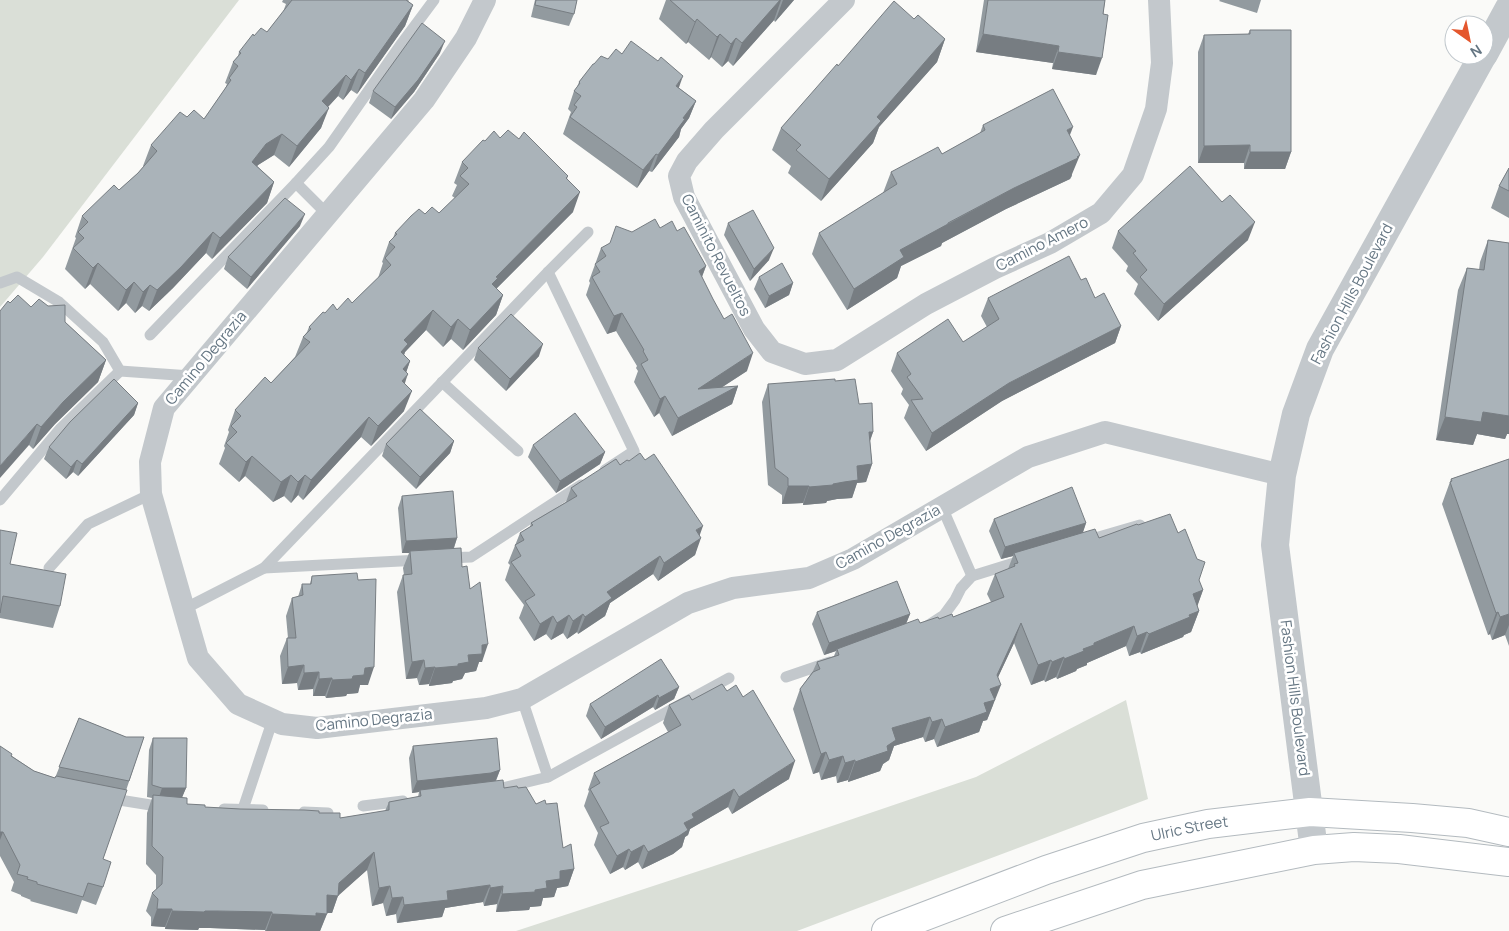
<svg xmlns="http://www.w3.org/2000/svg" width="1509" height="931" font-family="Manrope,sans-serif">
	<rect width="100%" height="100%" fill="#fafaf8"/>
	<g fill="#dadfd7">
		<path d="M0,0H239L43,257L0,307Z"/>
		<path d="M1126,700L1148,799L797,931H516L711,867L976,777Z"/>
	</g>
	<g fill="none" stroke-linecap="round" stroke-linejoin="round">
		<g stroke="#b3babf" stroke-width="30">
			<g id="secondary">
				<path id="s1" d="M886,931L1046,870L1143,838L1208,824L1310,812L1412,818L1468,823L1509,832"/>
				<path d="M1005,931L1142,885L1314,850L1354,847L1399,849L1509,862"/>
			</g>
		</g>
		<g stroke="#c3c8cc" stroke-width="11">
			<path d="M296,183L327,214"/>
			<path d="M548,272L634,451L605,470"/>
			<path d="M0,283L17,277L59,302L103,342L120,371"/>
			<path d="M150,335L296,183L329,147L402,43L434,0"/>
			<path d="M442,382L518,451"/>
			<path d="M0,500L60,429L120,371L191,376"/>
			<path d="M942,507L972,576L1024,560"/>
			<path d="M1085,541L1140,525"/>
			<path d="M448,558L471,557L581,485"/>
			<path d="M49,568L88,524L151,494"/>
			<path d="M264,568L420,560"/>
			<path d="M184,609L264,568L548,272L588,232"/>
			<path d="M927,626L944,615L955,600L961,588L972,576"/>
			<path d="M786,677L830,662"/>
			<path d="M548,777L729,678"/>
			<path d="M494,790L548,777L522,699"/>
			<path d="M107,798L163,807"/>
			<path d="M363,806L403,801"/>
			<path d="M224,809L263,810"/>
			<path d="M243,809L273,719"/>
			<path d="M304,812L328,813"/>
		</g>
		<g stroke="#c3c8cc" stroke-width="22">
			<path d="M485,0L466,38L424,100L164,408L150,462L151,494L198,658L238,704L282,724L317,728L486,708L522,699L688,603L733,588L809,578L853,559L1028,457L1105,432L1282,475"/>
			<path d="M844,0L714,130L687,161L679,176L684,197L754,329L772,352L805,364L837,360L926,304L995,268L1050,243L1101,213L1133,175L1156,109L1162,63L1159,0"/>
		</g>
		<g stroke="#c3c8cc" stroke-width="28">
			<path d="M1484,54L1509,8"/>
			<path d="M1314,850L1275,545L1282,475L1296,414L1320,349L1483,55"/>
		</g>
		<use href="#secondary" stroke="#fff" stroke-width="28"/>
	</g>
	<g fill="#929a9f">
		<path d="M283,0H409L408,1L413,5L405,26L357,94L351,90L343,100L338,96L328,107L321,128L289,167L274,155L258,165L257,166L274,182L267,203L212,259L206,253L173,288L149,311L142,306L135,313L126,303L118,311L90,284L85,289L65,269L76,238L75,237L82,216L119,190L138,173L144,166H143L151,145L187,117L204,119L225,89L227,84L225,83L233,62L238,56L239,52L254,36L267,32L283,12L286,4L282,2Z"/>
		<path d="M535,0H577L574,14L569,26L531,17Z"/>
		<path d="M666,0H794L775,22L774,20L733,66L728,61L722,67L711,57L709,60L688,42L686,44L659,19Z"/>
		<path d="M984,0H1105L1096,75L1052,69L1053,63L976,52Z"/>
		<path d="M1220,0H1261L1257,13L1219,1Z"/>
		<path d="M914,19L945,39L937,62L879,127L873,143L821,201L788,173L791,166L772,150L781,128L838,66Z"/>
		<path d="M1250,30L1291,152L1285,169H1244V163H1198V52L1204,35L1248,34Z"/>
		<path d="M440,53L414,92L391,119L369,103L373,91Z"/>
		<path d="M622,54L679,88L696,101L689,118L681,129L679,137L652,172L649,171L637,188L563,134L571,112L568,109L574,91L577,87L579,82L594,64Z"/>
		<path d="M983,125L1070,136L1072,176L1070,179L1006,209L942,243L941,246L901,266L897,278L847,310L812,254L819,233L883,193L891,172L942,154L980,133Z"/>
		<path d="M500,138L519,139L568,176L567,179L573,212L496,289L503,295L496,315L463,350L451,339L443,347L426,330L405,352L404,355L410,361L406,372L405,384L404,411L371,446L361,437L303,500L298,495L291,503L284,496L273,502L245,476L239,482L219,464L225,448L224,446L229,432L228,430L235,410L271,383L295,357L303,337L307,332L309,327L325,313L337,310L352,303L378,278L383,263L382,262L389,242L393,238L395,233L425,214L439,213L455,198L452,196L457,185L454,183L462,162L485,141Z"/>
		<path d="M1509,168V218L1491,208L1499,186Z"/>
		<path d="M728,223L769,260L750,281L724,235Z"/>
		<path d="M300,226L247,289L224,269L228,257Z"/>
		<path d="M660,228L677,231L706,266L702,277L747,371L721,388L738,386L732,404L672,436L659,413L654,417L634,382L638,371L636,368L637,366L616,331L607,334L586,295L590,283L589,281L601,248L632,232Z"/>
		<path d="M1118,231L1248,240L1158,321L1134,294L1138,284L1126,271L1128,266L1112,248Z"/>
		<path d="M1488,240L1509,243V434H1507L1505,439L1477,434L1473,445L1436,440L1458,290L1467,268L1479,270L1480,262Z"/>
		<path d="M759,277L793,283L789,295L765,308L754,289Z"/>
		<path d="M1081,280L1095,298L1121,326L1115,343L1002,401L926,451L904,418L909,405L901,394L903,389L891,371L897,353L963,342L987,327L981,316L988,298Z"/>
		<path d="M10,303L31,307L65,322L106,360L98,382L55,424L33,449L29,445Z"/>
		<path d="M478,348L539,356L506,391L474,360Z"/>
		<path d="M768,384L859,404L873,432L870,441L872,464L866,482L857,483L852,498L837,499L827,501L826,503L803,505V503L782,504V495L768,485L762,402Z"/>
		<path d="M138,403L134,415L78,476L73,472L66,479L44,459L49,447Z"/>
		<path d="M454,441L450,453L416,489L382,456L386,444Z"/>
		<path d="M533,445L605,452L600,464L556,493L528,457Z"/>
		<path d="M1509,459V646L1505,635L1492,640L1490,634L1488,635L1442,504L1451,479Z"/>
		<path d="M645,460L700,536L695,555L658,581L653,574L610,603L605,616L578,634L577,632L567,639L563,633L551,640L546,634L534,641L519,618L524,605L505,580L510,565L508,563L520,533L530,527L531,523L566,502L571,488L629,461Z"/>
		<path d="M402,496L457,538L454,548L462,567L470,589L482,662H479L476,671L465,673L462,679L453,681L452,683L429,686V684L419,685L417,678L406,679L397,592L403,575H404L403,568L409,553H402L398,508Z"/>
		<path d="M994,519L1086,523L1083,532L1099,538L1138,525L1178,533L1203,590L1197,606L1199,611L1191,632L1184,635L1183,637L1141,654L1140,652L1129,656L1126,646L1087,663V665L1077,669L1076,671L1057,679L1056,677L1045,682L1044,680L1031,685L1014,643L998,677L993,705L987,720L983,721L979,732L937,747L934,739L925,742L923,737L894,746L889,760L883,764L880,771L848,782V780L837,783L836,776L821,780L819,772L813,774L793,709L800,689L813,671L817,662L834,656L836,651L824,655L812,624L817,612L910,614L906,624L920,623L939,619L953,617L991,602L987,594L995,574L1008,569L1013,556L1001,559L989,531Z"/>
		<path d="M0,530L10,564L60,606L53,628L0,618Z"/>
		<path d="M312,576L368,685H360L358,693L347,694L346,696L326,698L325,696H313V689L298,690L297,683L282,684L280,656L287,638H288L286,616L292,598L298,597L302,584H310Z"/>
		<path d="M679,687L674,699L655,710L653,707L601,739L586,716L590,704Z"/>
		<path d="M692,700L789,779L732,814L728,807L690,829L688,835L685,837L682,847L673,854L642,869L638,862L625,870L623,867L610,874L594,845L598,833L584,806L589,791L588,790L594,773L668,732L663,723L669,705Z"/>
		<path d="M79,718L126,737H144L103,859V887L96,905L82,900L77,914L30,901L31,900L21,896V895L11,891L14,882L0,856V746L12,756L34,771L55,778Z"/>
		<path d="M153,738L186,788L182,797L187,804L205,807L240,809L319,813L340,818L385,811L389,802L418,797L419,792L412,793L409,758L413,746L500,770L496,781L504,788H518L536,804H546L563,848L574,869L568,886L557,888L554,897L543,898L541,906L530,907L529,910L496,912L497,904L484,906L483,902L445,908L442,917L397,923L396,914L386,916L383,903L372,906L367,870L338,895L332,913H327L320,931H265V930L210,928H199L198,930L165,929V927L151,926V917L146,911L152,893L156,890V875L146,864L147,813L152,798L147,797L149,750Z"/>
	</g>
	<g fill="#777d82">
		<path d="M780,0H781L774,20L733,66L742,43Z"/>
		<path d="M783,0H794L775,22Z"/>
		<path d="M413,5L405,26L357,94L365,73Z"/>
		<path d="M697,19L688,42L686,44L695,22Z"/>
		<path d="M720,34L711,57L709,60L717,37Z"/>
		<path d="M983,34L1059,46L1053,63L976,52Z"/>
		<path d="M736,38L728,61L722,67L731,44Z"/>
		<path d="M945,39L937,62L879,127L873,143L821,201L829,179L877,117Z"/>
		<path d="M445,41L440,53L414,92L391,119L395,107Z"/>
		<path d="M1058,52L1102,58L1096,75L1052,69Z"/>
		<path d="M359,69L351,90L343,100L351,80Z"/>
		<path d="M346,75L338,96L314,122L322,101Z"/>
		<path d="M683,76L677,93L676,86Z"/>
		<path d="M696,101L689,118L681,129L679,137L652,172L658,155L683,118Z"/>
		<path d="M329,108L321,128L289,167L297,146Z"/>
		<path d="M1073,127L1065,148L1067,130Z"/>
		<path d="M282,134L274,155L258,165L245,183L252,162L266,144Z"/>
		<path d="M1250,145L1244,163H1198L1204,146Z"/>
		<path d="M1250,152H1291L1285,169H1244Z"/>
		<path d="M656,154L649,171L637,188L643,170Z"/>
		<path d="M1080,155L1070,179L1006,209L942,243L941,246L901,266L897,278L847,310L854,289L900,250L1014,188Z"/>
		<path d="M274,182L267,203L212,259L220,238Z"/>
		<path d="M580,192L573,212L493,292L492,284L496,277Z"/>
		<path d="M305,214L300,226L247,289L251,277Z"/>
		<path d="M1255,222L1248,240L1158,321L1164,304Z"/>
		<path d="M213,232L206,253L173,288L149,311L157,290Z"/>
		<path d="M774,248L769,260L750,281L754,269Z"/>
		<path d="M98,263L90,284L85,289L93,268Z"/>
		<path d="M706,266L699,284V271Z"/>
		<path d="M134,282L126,303L118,311L126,290Z"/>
		<path d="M793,283L789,295L765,308L769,296Z"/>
		<path d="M150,285L142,306L135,313L143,292Z"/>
		<path d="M503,295L496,315L463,350L470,330Z"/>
		<path d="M433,310L426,330L405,352L401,364L394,372L404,340Z"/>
		<path d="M622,313L616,331L607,334L614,316Z"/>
		<path d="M458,319L451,339L443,347L451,327Z"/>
		<path d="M1121,326L1115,343L1002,401L926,451L932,433L1009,383Z"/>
		<path d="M543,344L539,356L506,391L510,379Z"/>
		<path d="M753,353L747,371L691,407L698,389Z"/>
		<path d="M106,360L98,382L55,424L33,449L41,427L63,402Z"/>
		<path d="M410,361L404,379L408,374L401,394L403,369Z"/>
		<path d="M738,386L732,404L672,436L678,418Z"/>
		<path d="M412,391L404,411L371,446L378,426Z"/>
		<path d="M665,396L659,413L654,417L660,399Z"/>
		<path d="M138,403L134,415L78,476L82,464Z"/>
		<path d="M1483,412L1509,416V434H1507L1505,439L1477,434L1473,445L1436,440L1445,417Z"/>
		<path d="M369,417L361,437L303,500L311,480Z"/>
		<path d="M37,424L29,445L0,478V466Z"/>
		<path d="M869,432H873L867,449Z"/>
		<path d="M454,441L450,453L416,489L420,477Z"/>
		<path d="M605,452L600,464L556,493L560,481Z"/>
		<path d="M252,456L245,476L239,482L246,462Z"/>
		<path d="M77,460L73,472L66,479L71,467Z"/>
		<path d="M872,464L866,482L857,483L852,498L837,499L827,501L826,503L803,505L809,487L857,466Z"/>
		<path d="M291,475L284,496L273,502L281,482Z"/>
		<path d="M305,475L298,495L291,503L298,482Z"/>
		<path d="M788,486H809L803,503L782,504Z"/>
		<path d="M1086,523L1082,535L1014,553L1013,556L1001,559L1005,547Z"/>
		<path d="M703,526L698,540L701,538L695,555L658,581L664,563L696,530Z"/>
		<path d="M457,538L453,550L410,551L409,553H402L406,541Z"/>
		<path d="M660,556L653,574L610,603L605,616L578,634L585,617L607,592Z"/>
		<path d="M1203,590L1196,610L1193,594Z"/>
		<path d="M1199,611L1191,632L1184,635L1183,637L1141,654L1149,634L1189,615Z"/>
		<path d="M1498,612L1490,634L1488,635L1496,613Z"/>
		<path d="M583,614L577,632L567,639L573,621Z"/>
		<path d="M910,614L905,626L837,649L836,651L824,655L829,643Z"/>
		<path d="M1509,614V625L1505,635L1492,640L1500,617Z"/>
		<path d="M569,615L563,633L551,640L557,623Z"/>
		<path d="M553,616L546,634L534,641L540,624Z"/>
		<path d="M1021,623L1014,643L993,688L1001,685L987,720L983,721L979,732L937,747L945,727L984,703Z"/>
		<path d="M1134,626L1126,646L1087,663V665L1077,669L1076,671L1057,679L1064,659L1094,643Z"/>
		<path d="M1147,632L1140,652L1129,656L1137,636Z"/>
		<path d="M488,644L482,662H479L476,671L465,673L462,679L453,681L452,683L429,686L435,668L458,664L482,645Z"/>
		<path d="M1064,657L1056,677L1045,682L1052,662Z"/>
		<path d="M424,660L417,678L406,679L412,662Z"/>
		<path d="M1051,660L1044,680L1031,685L1038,665Z"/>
		<path d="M304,665L297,683L282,684L288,667Z"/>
		<path d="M374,667L368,685H360L358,693L347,694L346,696L326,698L332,680L353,676L365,668Z"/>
		<path d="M435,667L429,684L419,685L425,668Z"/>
		<path d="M319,672L313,689L298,690L304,673Z"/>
		<path d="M332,678L325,696H313L319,679Z"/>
		<path d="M679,687L674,699L655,710L659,698Z"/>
		<path d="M658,695L653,707L601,739L605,727Z"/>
		<path d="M930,717L923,737L894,746L889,760L883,764L880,771L848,782L855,762L892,728Z"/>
		<path d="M942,719L934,739L925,742L932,722Z"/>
		<path d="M826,752L819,772L813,774L821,754Z"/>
		<path d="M843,756L836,776L821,780L829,760Z"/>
		<path d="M855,760L848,780L837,783L845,763Z"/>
		<path d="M795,761L789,779L732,814L739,797Z"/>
		<path d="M500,770L495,782L420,790L419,792L412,793L417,781Z"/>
		<path d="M162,788H186L181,800H158Z"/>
		<path d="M734,789L728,807L690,829L688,835L685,837L682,847L673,854L642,869L648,852L684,823L692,814Z"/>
		<path d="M0,832H3L0,840Z"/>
		<path d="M644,845L638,862L625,870L631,852Z"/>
		<path d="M629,849L623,867L610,874L617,856Z"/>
		<path d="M374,852L367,870L338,896L332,913H321L327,895L339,883Z"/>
		<path d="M574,869L568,886L557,888L554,897L543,898L541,906L530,907L529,910L496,912L502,894L535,890L560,871Z"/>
		<path d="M490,885L483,902L445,908L442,917L397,923L404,905L447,891Z"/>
		<path d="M390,886L383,903L372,906L379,888Z"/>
		<path d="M503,886L497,904L484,906L490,888Z"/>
		<path d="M403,897L396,914L386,916L392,898Z"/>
		<path d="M157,909H172L165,927L151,926Z"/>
		<path d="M172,911H205L272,912L265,930L210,928H199L198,930L165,929Z"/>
		<path d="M316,913L327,914L320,931H266L272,914Z"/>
	</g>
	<g fill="#aab3b9" stroke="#777d82">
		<path d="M292,0H406L413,5L365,73L359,69L351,80L346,75L322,101L329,108L297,146L282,134L266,144L252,162L274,182L220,238L213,232L181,267L157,290L150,285L143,292L134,282L126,290L98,263L93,268L73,248L84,238L78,232L88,222L82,216L114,185L119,190L138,173L157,151L151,145L180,112L187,117L194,110L204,119L231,80L229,78L238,66L233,62L241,53L239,52L253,34L254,36L261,28L267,32Z"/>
		<path d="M536,0H577L574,14L535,5Z"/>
		<path d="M670,0H780L742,43L736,38L731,44L720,34L717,37L697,19L695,22Z"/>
		<path d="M988,0H1105L1103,14L1108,15L1102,58L1058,52L1059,46L983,34Z"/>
		<path d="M894,1L914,19L918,15L945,39L877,117L881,121L829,179L796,150L801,145L781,128L837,64L838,66Z"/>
		<path d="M422,23L445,41L418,80L395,107L373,91Z"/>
		<path d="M1250,30H1291V152H1250V145L1204,146V35L1250,34Z"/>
		<path d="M631,41L658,61L661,57L683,76L676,86L696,101L683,118L685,119L658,155L656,154L643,170L570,117L577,107L574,105L581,96L574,91L580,83L579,82L593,64H594L601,56L608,59L616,49L622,54Z"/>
		<path d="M1053,89L1073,127L1067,130L1080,155L1077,157L1078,158L1014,188L948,223V224L900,250L904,257L854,289L819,233L897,184L891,172L938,147L942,154L985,130L983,125Z"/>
		<path d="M508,130L519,139L524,132L568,176L566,178L580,192L496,277L498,278L492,284L503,295L470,330L458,319L451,327L433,310L404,340L408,344L401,352L410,361L403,369L408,374L402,381L412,391L378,426L369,417L311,480L305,475L298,482L291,475L281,482L252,456L246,462L226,443L237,432L231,426L241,416L235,410L265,377L271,383L310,342L303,337L311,329L309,327L323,312L325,313L333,304L337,310L348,298L352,303L391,265L385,258L395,247L389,242L397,234L395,233L411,216L419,209L425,214L432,207L439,213L469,184L460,176L468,168L462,162L483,140L485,141L494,131L500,138Z"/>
		<path d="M1190,166L1222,202L1230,195L1255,222L1164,304L1140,277L1147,270L1133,253L1136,251L1118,231Z"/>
		<path d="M1509,168V191L1499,186Z"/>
		<path d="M285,198L305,214L251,277L228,257Z"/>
		<path d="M753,210L774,248L754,269L728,223Z"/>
		<path d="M655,219L660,228L672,221L677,231L684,227L706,266L699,271L713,299L724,319L732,314L753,353L698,389L738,386L678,418L665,396L660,399L641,364L648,360L643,351L644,350L622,313L614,316L592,277L600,272L595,264L606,256L601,248L610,243L616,226L632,232Z"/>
		<path d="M1488,240L1509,243V416L1483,412L1481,422L1445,417L1467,268L1484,270Z"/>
		<path d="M1069,256L1081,280L1086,278L1095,298L1104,293L1121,326L1009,383L932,433L911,400L923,399L907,377L911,374L897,353L948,319L963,342L999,319L988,298Z"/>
		<path d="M782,263L793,283L769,296L759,277Z"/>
		<path d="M18,295L31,307L39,299L48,306L65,305V322L106,360L63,402L41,427L37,424L0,466V311L8,301L10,303Z"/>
		<path d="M511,314L543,344L510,379L478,348Z"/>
		<path d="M114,379L138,403L82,464L77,460L71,467L49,447L70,422Z"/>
		<path d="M835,379V381L855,379L859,404L872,403L873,432H869L872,464L857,466L858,480L844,482L833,484V485L809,487V486H788V478L775,468L768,384Z"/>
		<path d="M420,409L454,441L420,477L386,444Z"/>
		<path d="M575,413L605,452L560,481L533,445Z"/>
		<path d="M640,453L645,460L654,454L703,526L696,530L701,538L664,563L660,556L607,592L612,598L585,617L583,614L573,621L569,615L557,623L553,616L540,624L525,601L535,595L511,562L521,556L515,545L524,540L520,533L533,525L531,523L577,496L571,488L616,459L620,465L627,460L629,461Z"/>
		<path d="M1509,459V614L1500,617L1498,612L1496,613L1450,482L1452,481L1451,479Z"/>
		<path d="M1072,487L1086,523L1005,547L994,519Z"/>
		<path d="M453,491L457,538L406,541L402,496Z"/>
		<path d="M1170,514L1178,533L1185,529L1197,559L1205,562L1199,580L1203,590L1193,594L1199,611L1189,615L1190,617L1149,634L1147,632L1137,636L1134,626L1094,643V645L1083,649L1084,651L1064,659V657L1052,662L1051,660L1038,665L1021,623L997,675L1001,685L990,689L995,700L984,703L987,712L945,727L942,719L932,722L930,717L892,728L896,740L887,746L888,751L855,762V760L845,763L843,756L829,760L826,752L821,754L800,689L813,672L820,669L817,662L839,655L837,649L918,619L920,623L938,617L939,619L952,614L953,617L1004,597L995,574L1015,566L1014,564L1018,563L1014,553L1095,529L1099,538L1137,524L1138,525Z"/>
		<path d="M0,530L17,533L10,564L66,574L60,606L3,596L0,613Z"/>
		<path d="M461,548L462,567L467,566L470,589L480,582L488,644L482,645V654L468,655L469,662L458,664V666L435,668V667L425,668L424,660L412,662L403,575L412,574L410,551Z"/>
		<path d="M357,573L358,580L376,579L374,667L365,668L364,675L353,676L352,679L332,680V678L319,679V672L304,673V665L288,667L287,638H296L292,598L303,595L302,584H311L312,576Z"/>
		<path d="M897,581L910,614L829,643L817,612Z"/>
		<path d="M661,659L679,687L659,698L658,695L605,727L590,704Z"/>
		<path d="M722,684L727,691L736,685L743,697L753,690L795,761L739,797L734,789L692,814L694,818L684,823L688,830L679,836L648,852L644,845L631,852L629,849L617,856L600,827L609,823L590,789L600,783L594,773L681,725L669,705L689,695L692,700Z"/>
		<path d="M79,718L126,737H144L129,781L59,767Z"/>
		<path d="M153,738H187L186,788H162L152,785Z"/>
		<path d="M497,738L500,770L491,773L417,781L413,746Z"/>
		<path d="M0,746L12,754L11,756L34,771L55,778L56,776L127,790L103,859L111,862L103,887L88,883L83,897L37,884V882L27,879L28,877L17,874L20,865L3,832H0Z"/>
		<path d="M503,780L504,788L517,786L518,788L526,787L536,804L545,800L546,804L557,803L563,848L571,844L574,869L560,871V879L546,881L547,888L535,890V892L502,894L503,886L490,888V885L447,891L448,900L404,905L403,897L392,898L390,886L379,888L374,852L339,883L338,896L327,895V914L316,913V916L272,914V912L217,911H205L204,912L172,911V909H157L158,899L152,893L162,884L163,857L152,846L153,795L187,798V804L205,805V807L240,809L304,810L319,811V813H340V818L389,810V802L421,796L420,790Z"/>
	</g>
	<g text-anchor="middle" stroke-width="5" stroke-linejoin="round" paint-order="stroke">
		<g font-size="15" fill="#657683" stroke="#fff">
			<text transform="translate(1042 244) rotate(-27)" y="5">Camino Amero</text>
			<text transform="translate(716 255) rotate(63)" y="5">Caminito Revueltos</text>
			<text transform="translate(1352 294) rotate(-62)" y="5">Fashion Hills Boulevard</text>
			<text transform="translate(206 358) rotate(-50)" y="5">Camino Degrazia</text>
			<text transform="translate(888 537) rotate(-29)" y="5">Camino Degrazia</text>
			<text transform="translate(1295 698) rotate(83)" y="5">Fashion Hills Boulevard</text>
			<text transform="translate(374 720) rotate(-6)" y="5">Camino Degrazia</text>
			<text dy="5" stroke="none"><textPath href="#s1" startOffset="321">Ulric Street</textPath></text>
		</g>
	</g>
	<g transform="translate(1469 40) rotate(147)"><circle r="24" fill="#ffffff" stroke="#c1c8cd"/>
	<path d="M0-4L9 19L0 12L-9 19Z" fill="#e4572e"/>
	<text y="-8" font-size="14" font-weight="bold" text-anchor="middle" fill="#657683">N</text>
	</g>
</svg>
